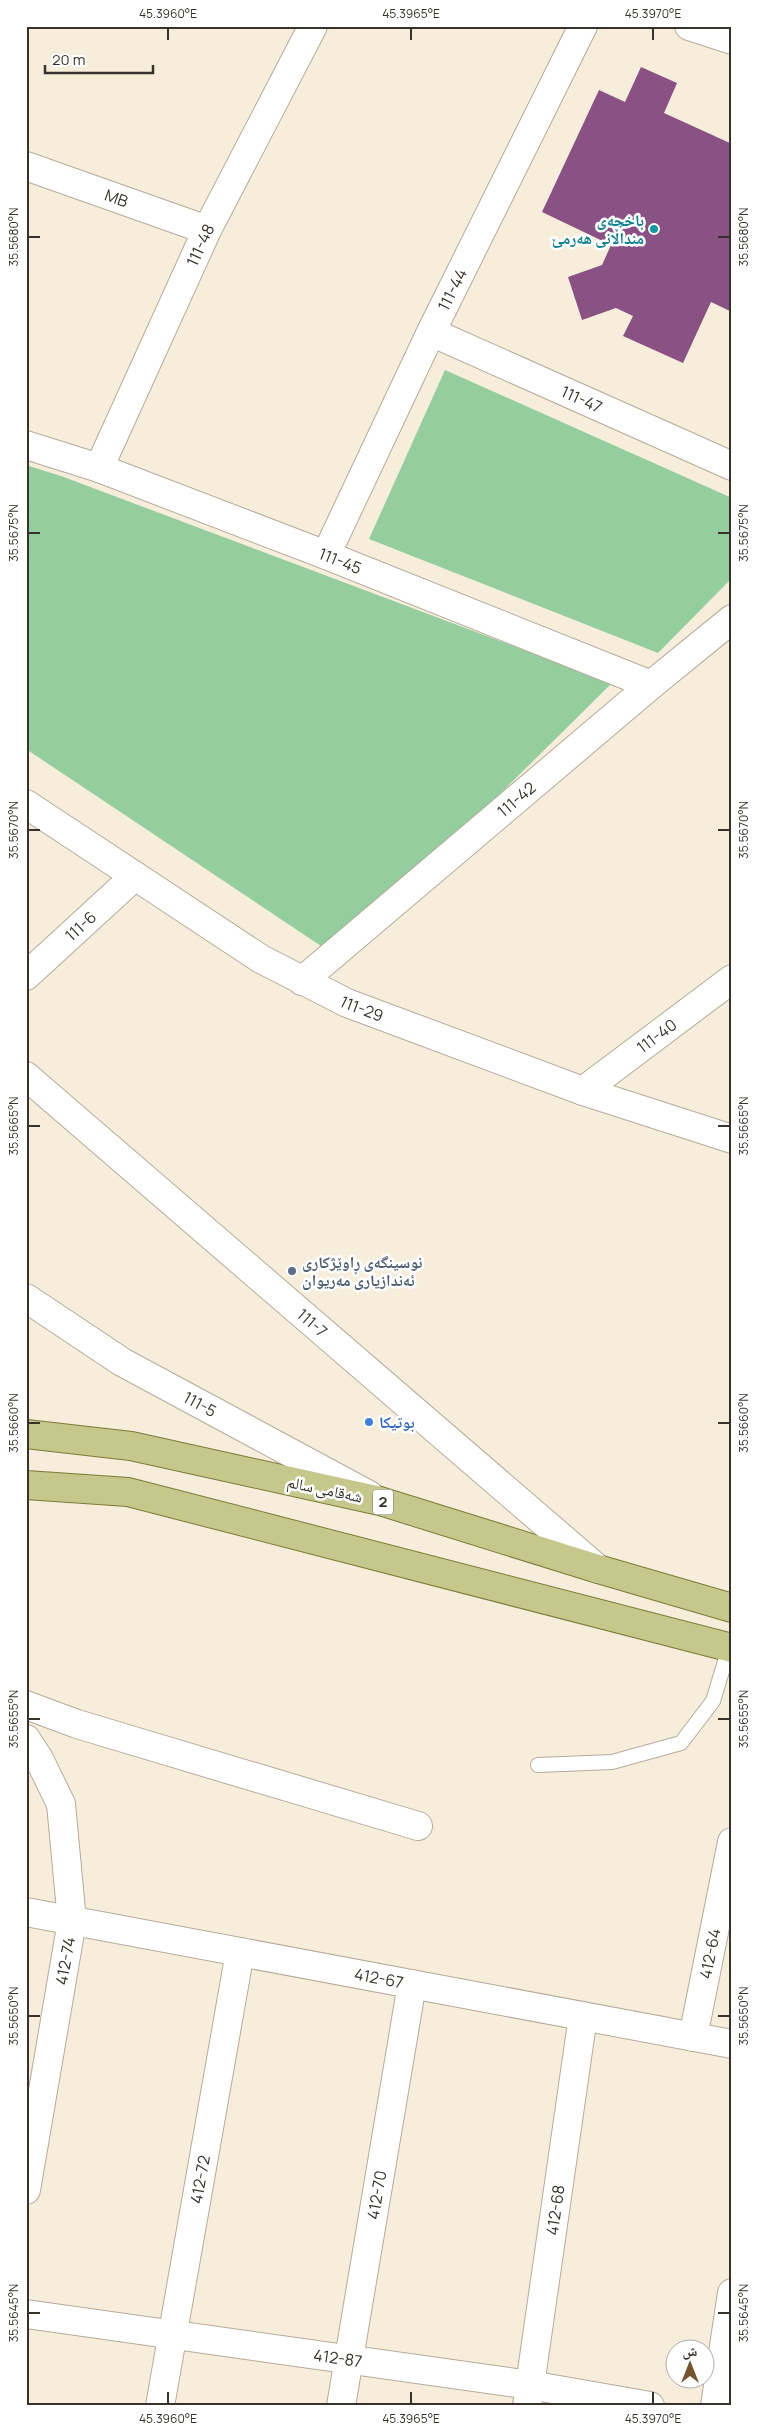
<svg xmlns="http://www.w3.org/2000/svg" width="758" height="2432" font-family="Manrope,'Noto Naskh Arabic',sans-serif">
	<rect width="100%" height="100%" fill="#f7eddb"/>
	<g fill="#94cd9e">
		<path d="M445,370L732,498V578L658,653L369,539Z"/>
		<path d="M26,465L61,476L612,683L336,956L26,749Z"/>
	</g>
	<path fill="#895184" d="M641,67L677,83L664,113L732,144V312L711,302L683,363L623,336L633,316L616,308L582,320L568,277L602,265L611,245L542,212L599,90L625,102Z"/>
	<g fill="none" stroke-linecap="round" stroke-linejoin="round">
		<g stroke="#b5ab9a" stroke-width="16">
			<path id="lane" d="M538,1765L612,1762L681,1743L713,1701L729,1648"/>
		</g>
		<g stroke="#b5ab9a" stroke-width="30">
			<g id="street">
				<path d="M689,26L732,40"/>
				<path id="s1" d="M26,166L207,230"/>
				<path id="s2" d="M431,332L732,466"/>
				<path id="s3" d="M26,445L99,468L326,555L651,685"/>
				<path id="s4" d="M99,468L207,230L313,26"/>
				<path id="s5" d="M326,555L431,332L583,26"/>
				<path id="s6" d="M26,804L261,959L347,1003L583,1091L732,1139"/>
				<path id="s7" d="M26,976L135,876"/>
				<path id="s8" d="M302,981L651,685L732,619"/>
				<path id="s9" d="M26,1076L598,1569"/>
				<path id="s10" d="M583,1091L732,979"/>
				<path id="s11" d="M26,1298L122,1362L369,1495"/>
				<path d="M26,1705L77,1724L418,1826"/>
				<path d="M26,1739L39,1759L61,1804L72,1921L26,2190"/>
				<path id="s12" d="M26,1912L732,2044"/>
				<path id="s13" d="M693,2037L732,1842"/>
				<path id="s14" d="M26,2314L530,2385L650,2406"/>
				<path id="s15" d="M160,2406L240,1952"/>
				<path id="s16" d="M341,2406L412,1984"/>
				<path id="s17" d="M527,2406L583,2016"/>
				<path d="M715,2406L732,2293"/>
			</g>
		</g>
		<g stroke="#7b7c37" stroke-width="30">
			<g id="primary">
				<path d="M26,1434L131,1446L380,1501L598,1569L732,1608"/>
				<path d="M26,1485L128,1492L732,1648"/>
			</g>
		</g>
		<use href="#lane" stroke="#fff" stroke-width="14"/>
		<use href="#street" stroke="#fff" stroke-width="28"/>
		<use href="#primary" stroke="#c6c88b" stroke-width="28"/>
	</g>
	<path fill="none" stroke="#37332c" stroke-width="2" d="M168,28V40M411,28V40M653,28V40M28,237H40M718,237H730M28,533H40M718,533H730M28,830H40M718,830H730M28,1126H40M718,1126H730M28,1423H40M718,1423H730M28,1719H40M718,1719H730M28,2016H40M718,2016H730M28,2313H40M718,2313H730M168,2392V2404M411,2392V2404M653,2392V2404"/>
	<circle fill="#0f9aa8" stroke="#fff" stroke-width="2" cx="654" cy="229" r="5"/>
	<circle fill="#5c6f8a" stroke="#fff" stroke-width="2" cx="292" cy="1271" r="5"/>
	<circle fill="#3f7fe0" stroke="#fff" stroke-width="2" cx="369" cy="1422" r="5"/>
	<g text-anchor="middle" stroke-width="5" stroke-linejoin="round" paint-order="stroke">
		<rect fill="#fff" stroke="#73706b" stroke-width="1" x="373" y="1489.5" width="20" height="25" rx="4"/>
		<g font-size="15" font-weight="bold" fill="#37332c">
			<text x="383" y="1507">2</text>
		</g>
		<g font-size="16" fill="#37332c" stroke="#fff">
			<text dy="6" stroke="none"><textPath href="#s1" startOffset="96">MB</textPath></text>
			<text dy="6" stroke="none"><textPath href="#s4" startOffset="245">111-48</textPath></text>
			<text dy="6" stroke="none"><textPath href="#s5" startOffset="294">111-44</textPath></text>
			<text dy="6" stroke="none"><textPath href="#s2" startOffset="165">111-47</textPath></text>
			<text dy="6" stroke="none"><textPath href="#s3" startOffset="335">111-45</textPath></text>
			<text dy="6" stroke="none"><textPath href="#s8" startOffset="281">111-42</textPath></text>
			<text dy="6" stroke="none"><textPath href="#s7" startOffset="74">111-6</textPath></text>
			<text dy="6" stroke="none"><textPath href="#s6" startOffset="394">111-29</textPath></text>
			<text dy="6" stroke="none"><textPath href="#s10" startOffset="92">111-40</textPath></text>
			<text dy="6" stroke="none"><textPath href="#s9" startOffset="378">111-7</textPath></text>
			<text dy="6" stroke="none"><textPath href="#s11" startOffset="204">111-5</textPath></text>
			<text transform="translate(325 1489) rotate(12)" y="6">شەقامی سالم</text>
			<text dy="6" stroke="none"><textPath href="#s13" startOffset="85">412-64</textPath></text>
			<text transform="translate(65 1961) rotate(-80)" y="6">412-74</text>
			<text dy="6" stroke="none"><textPath href="#s12" startOffset="359">412-67</textPath></text>
			<text dy="6" stroke="none"><textPath href="#s15" startOffset="230">412-72</textPath></text>
			<text dy="6" stroke="none"><textPath href="#s16" startOffset="214">412-70</textPath></text>
			<text dy="6" stroke="none"><textPath href="#s17" startOffset="198">412-68</textPath></text>
			<text dy="6" stroke="none"><textPath href="#s14" startOffset="315">412-87</textPath></text>
		</g>
		<g font-size="16" font-weight="bold" fill="#0d838f" stroke="#fff" text-anchor="end">
			<text x="644" y="226">باخچەی<tspan x="644" dy="18">منداڵانی هەرمێ</tspan></text>
		</g>
		<g font-size="16" font-weight="bold" fill="#4e5e75" stroke="#fff" text-anchor="start">
			<text x="302" y="1268">نوسینگەی ڕاوێژکاری<tspan x="302" dy="18">ئەندازیاری مەریوان</tspan></text>
		</g>
		<g font-size="16" font-weight="bold" fill="#366cbe" stroke="#fff" text-anchor="start">
			<text x="379" y="1428">بوتیکا</text>
		</g>
	</g>
	<rect width="758" height="2432" fill="none" stroke="#ffffff" stroke-width="55"/>
	<g transform="translate(690 2364)"><circle r="24" fill="#ffffff" stroke="#afadab"/>
	<path d="M0-4L9 19L0 12L-9 19Z" fill="#78542e"/>
	<text y="-8" font-size="14" font-weight="bold" text-anchor="middle" fill="#37332c">ش</text>
	</g>
	<path d="M45 65v8h108v-8" fill="none" stroke="#37332c" stroke-width="2.5"/>
	<text x="52" y="65" font-size="15" fill="#37332c" stroke="#ffffff" stroke-width="4" paint-order="stroke">20 m</text>
	<rect x="28" y="28" width="702" height="2376" fill="none" stroke="#37332c" stroke-width="2"/>
	<g font-size="12" text-anchor="middle" fill="#37332c">
		<text x="168" y="18">45.3960°E</text>
		<text x="411" y="18">45.3965°E</text>
		<text x="653" y="18">45.3970°E</text>
		<text transform="translate(14 237) rotate(-90)" y="4">35.5680°N</text>
		<text transform="translate(744 237) rotate(-90)" y="4">35.5680°N</text>
		<text transform="translate(14 533) rotate(-90)" y="4">35.5675°N</text>
		<text transform="translate(744 533) rotate(-90)" y="4">35.5675°N</text>
		<text transform="translate(14 830) rotate(-90)" y="4">35.5670°N</text>
		<text transform="translate(744 830) rotate(-90)" y="4">35.5670°N</text>
		<text transform="translate(14 1126) rotate(-90)" y="4">35.5665°N</text>
		<text transform="translate(744 1126) rotate(-90)" y="4">35.5665°N</text>
		<text transform="translate(14 1423) rotate(-90)" y="4">35.5660°N</text>
		<text transform="translate(744 1423) rotate(-90)" y="4">35.5660°N</text>
		<text transform="translate(14 1719) rotate(-90)" y="4">35.5655°N</text>
		<text transform="translate(744 1719) rotate(-90)" y="4">35.5655°N</text>
		<text transform="translate(14 2016) rotate(-90)" y="4">35.5650°N</text>
		<text transform="translate(744 2016) rotate(-90)" y="4">35.5650°N</text>
		<text transform="translate(14 2313) rotate(-90)" y="4">35.5645°N</text>
		<text transform="translate(744 2313) rotate(-90)" y="4">35.5645°N</text>
		<text x="168" y="2423">45.3960°E</text>
		<text x="411" y="2423">45.3965°E</text>
		<text x="653" y="2423">45.3970°E</text>
	</g>
</svg>
